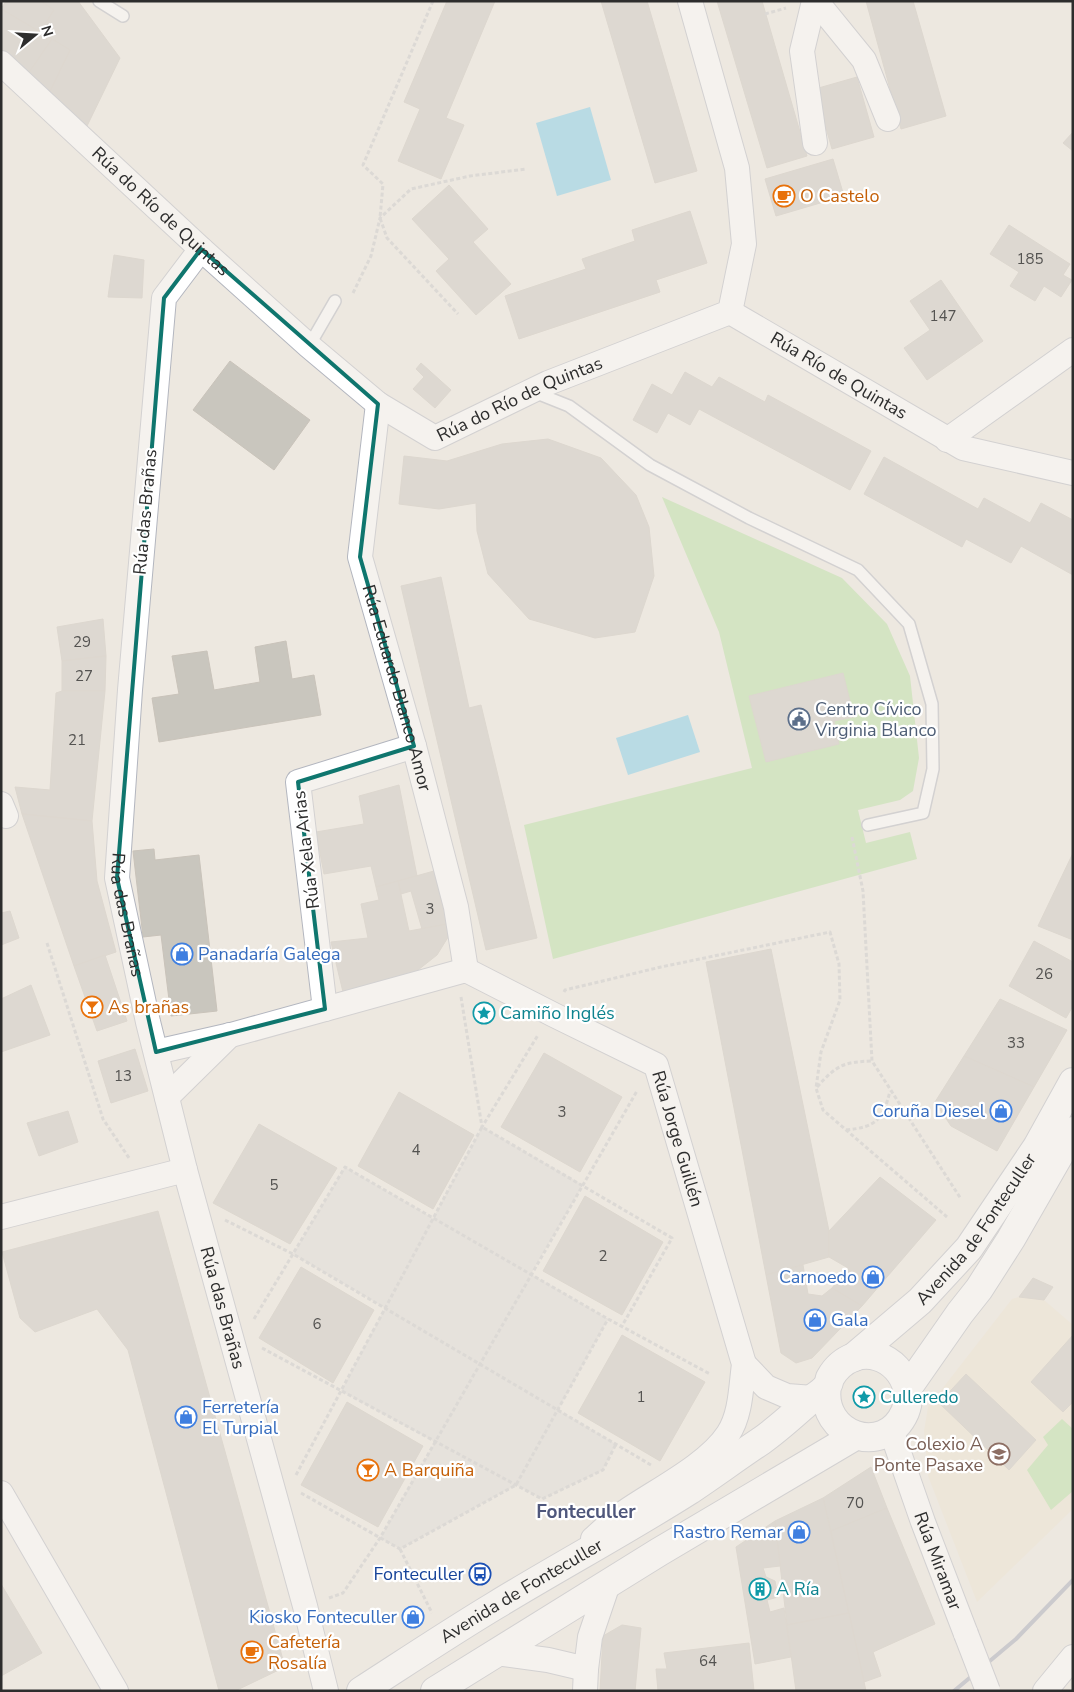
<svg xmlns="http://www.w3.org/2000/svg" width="1074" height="1692" font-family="'Nunito Sans',sans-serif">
	<rect width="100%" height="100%" fill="#ede8e0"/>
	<path fill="#eee4d1" d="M1019,1297L1044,1300L1073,1325V1509L977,1602L928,1476L924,1431L928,1407L1012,1299Z"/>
	<g fill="#b6e0a0">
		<path d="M662,497L842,578L887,624L910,676L919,758L913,791L900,800L858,810L866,843L910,832L917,859L553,959L524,825L752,768L719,632Z"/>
		<path d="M1062,1419L1073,1429V1491L1051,1510L1027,1470L1048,1445L1043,1437Z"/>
	</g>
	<path fill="#dedbd7" d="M482,1127L583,1185L531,1274L608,1319L558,1410L616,1444L603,1470L542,1499L516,1485L400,1549L380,1538L435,1442L341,1391L385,1308L293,1254L345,1167L433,1218Z"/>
	<g fill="#7acce9">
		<path d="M590,107L611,180L557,196L536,123Z"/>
		<path d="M688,715L700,752L628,775L616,738Z"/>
	</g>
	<g fill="#c9c6be" stroke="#c9c3ba">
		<path d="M6,1H41L54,10L40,32L1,9Z"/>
		<path d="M41,1H78L120,58L87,126L49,93L70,50L40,32L54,10Z"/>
		<path d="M447,1H495L446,118L464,125L441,179L398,161L420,109L404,102Z"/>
		<path d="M601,1H647L697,171L655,183Z"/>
		<path d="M717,1H762L807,156L767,168Z"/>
		<path d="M866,1H913L946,116L901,129Z"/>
		<path d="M1,9L52,39L28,74L1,52Z"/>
		<path d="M52,39L70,50L49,93L28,74Z"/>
		<path d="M857,77L874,137L832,149L815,89Z"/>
		<path d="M1073,132V151L1063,143Z"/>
		<path d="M833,159L844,196L776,216L765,179Z"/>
		<path d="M449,185L488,229L473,242L511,284L476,315L436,271L449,259L412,219Z"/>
		<path d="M690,211L707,263L656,280L660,292L519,339L505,296L586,269L582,259L635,241L632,230Z"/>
		<path d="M1009,225L1070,264L1063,275L1072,280L1061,297L1044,286L1035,301L1010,286L1019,272L990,254Z"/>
		<path d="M114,255L144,260L142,298L108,297Z"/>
		<path d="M941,280L983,341L927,380L904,348L930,330L910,301Z"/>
		<path d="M230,361L310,420L274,470L193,410Z"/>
		<path d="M421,363L451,390L435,408L413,389L424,377L416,369Z"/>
		<path d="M685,372L712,387L719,377L765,402L768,395L871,451L850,490L699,409L690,425L668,413L657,433L633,420L652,384L672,395Z"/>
		<path d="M548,439L601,458L636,495L649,527L654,576L635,632L595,638L529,619L488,574L477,531L476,503L439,509L399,504L404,456L447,461L502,444Z"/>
		<path d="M884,457L978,509L984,498L1030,523L1041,503L1073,520V575L1021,546L1011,563L966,539L962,547L864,494Z"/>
		<path d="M441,577L469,708L481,705L537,938L486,950L401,586Z"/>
		<path d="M103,619L106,656L62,661L57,627Z"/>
		<path d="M286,641L292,679L314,675L321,715L159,742L152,698L179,694L172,656L207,651L214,690L260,682L255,647Z"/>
		<path d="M106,656L105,691H62V661Z"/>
		<path d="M843,673L854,717L834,721L839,744L766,762L749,696Z"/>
		<path d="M62,691H105L92,821L22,814L15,787L50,790L56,693Z"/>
		<path d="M399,785L417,876L376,887L371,866L324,874L316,832L364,824L359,796Z"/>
		<path d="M22,814L92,821L97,881L116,952L74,966Z"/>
		<path d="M154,849L155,860L199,855L217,1011L171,1016L161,935L143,937L133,851Z"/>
		<path d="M1073,853V940L1038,926Z"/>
		<path d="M434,871L447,924L422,929L411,891L401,894L398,881Z"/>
		<path d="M398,881L409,931L447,924L450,934L437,955L404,981L343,992L331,942L368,938L361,904L379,900L376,887Z"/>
		<path d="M10,911L19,938L1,945V913Z"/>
		<path d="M1034,941L1073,962V1006L1066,1018L1009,986Z"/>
		<path d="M771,949L829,1231V1257L766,1275L706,962Z"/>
		<path d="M105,955L127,1021L97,1031L74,966Z"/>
		<path d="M31,985L50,1035L1,1052V999Z"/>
		<path d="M1000,999L1067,1030L1034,1087L964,1056Z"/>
		<path d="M135,1049L148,1091L111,1103L98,1061Z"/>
		<path d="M544,1053L622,1097L580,1172L501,1127Z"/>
		<path d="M964,1056L1034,1087L997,1151L951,1126L935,1102Z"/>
		<path d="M399,1092L474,1135L433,1209L358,1166Z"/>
		<path d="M68,1111L78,1142L39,1156L27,1123Z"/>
		<path d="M259,1124L337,1168L290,1244L213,1203Z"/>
		<path d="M880,1177L936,1220L862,1306L832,1288L848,1268L829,1257V1231Z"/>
		<path d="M585,1196L663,1242L622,1315L543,1271Z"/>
		<path d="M158,1211L285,1667L235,1691H219L128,1350L97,1309L35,1332L20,1318L2,1252Z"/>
		<path d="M803,1265L808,1294L822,1296L832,1288L862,1306L812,1358L796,1363L781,1353L766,1275Z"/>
		<path d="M301,1267L374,1310L333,1383L259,1338Z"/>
		<path d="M1033,1278L1053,1287L1044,1300L1019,1297Z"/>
		<path d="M622,1335L705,1382L660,1461L578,1413Z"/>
		<path d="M1073,1335V1402L1063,1412L1031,1382Z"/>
		<path d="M966,1374L1036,1440L1009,1470L939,1403Z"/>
		<path d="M347,1402L423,1446L378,1527L301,1485Z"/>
		<path d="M871,1467L887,1508L831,1531L823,1498Z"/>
		<path d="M823,1498L849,1613L787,1625L775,1521Z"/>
		<path d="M887,1508L935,1624L873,1652L881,1676L864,1682L831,1531Z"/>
		<path d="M775,1521L780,1566L763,1568L766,1577L775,1581L778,1597L767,1600L770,1612L784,1608L791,1657L755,1664L736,1547Z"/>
		<path d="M1,1584L42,1653L1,1676Z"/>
		<path d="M849,1613L866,1691H796L787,1625Z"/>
		<path d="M622,1625L641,1628L635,1691H600L603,1636Z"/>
		<path d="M749,1643L754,1691H658L656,1669H667L664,1653Z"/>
	</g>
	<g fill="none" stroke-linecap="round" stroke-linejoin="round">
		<g stroke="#b3b6bf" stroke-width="14">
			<g id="service">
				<path d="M99,1L123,16"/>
				<path d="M309,346L335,301"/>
				<path d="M534,392L569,406L650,465L749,518L858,570L909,624L932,704L933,769L923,813L868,825"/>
			</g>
		</g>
		<g stroke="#b3b6bf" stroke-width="26">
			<g id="minor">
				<path d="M814,1L802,51L815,143"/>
				<path d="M816,1L864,60L888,119"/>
				<path id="s1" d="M1,63L201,249L309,346L378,404L435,438L548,383L730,312L744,244L737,168L690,1"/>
				<path id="s2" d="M201,249L164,298L130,690L117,878L148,1022L185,1170L305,1606L326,1691"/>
				<path id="s3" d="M730,312L963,448L1073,473"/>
				<path id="s4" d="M378,404L360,557L414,746L456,907L466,970"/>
				<path d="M947,440L1073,350"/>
				<path d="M1,804L6,816"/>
				<path d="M325,1009L298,782L414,746"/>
				<path id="s5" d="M156,1052L231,1035L466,970L554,1015L656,1065L744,1364C741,1386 741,1415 728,1434C708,1465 655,1491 625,1512C613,1520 603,1530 593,1539"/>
				<path d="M167,1097L230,1035"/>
				<path d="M1,1217L185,1170"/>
				<path d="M744,1364L766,1387L787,1396L813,1398"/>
				<path id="s6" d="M891,1430L923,1522L966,1634"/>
				<path d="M1,1493L116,1691"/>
				<path d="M496,1653L548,1660L586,1669L590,1637L608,1584"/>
				<path d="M585,1691L586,1669"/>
				<path d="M1045,1691L1073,1657"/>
			</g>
		</g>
		<g stroke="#b3b6bf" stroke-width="30">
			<g id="secondary">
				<path id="s7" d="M854,1357L920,1301L969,1248L1037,1147L1073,1082"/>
				<path d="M907,1389L960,1313L979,1289L1011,1239L1073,1131"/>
				<path id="s8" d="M361,1691C406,1662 451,1632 496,1605C560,1566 627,1530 690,1490C714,1474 737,1457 761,1441C778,1429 793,1415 808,1402C814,1397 823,1392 827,1386C829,1384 829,1381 830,1378C835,1369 843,1361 854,1357C886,1346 918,1380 905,1412C885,1458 819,1436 827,1386"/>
				<path d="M435,1691L659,1552L855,1436"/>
			</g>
		</g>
		<g stroke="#c8c8c8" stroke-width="3" stroke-dasharray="4 2.5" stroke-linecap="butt">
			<path d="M433,1L363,165L383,184L380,218L387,238L458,314"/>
			<path d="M765,14L786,8"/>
			<path d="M353,293L371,256L380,218L411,189L470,176L526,169"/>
			<path d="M852,837L863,891L872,1061L961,1199"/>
			<path d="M47,943L103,1119L129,1158"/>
			<path d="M564,992L565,990L661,967L830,932L839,964L840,1000L821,1052L816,1088L823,1110L947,1217"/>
			<path d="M461,997L482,1127L538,1035"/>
			<path d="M817,1087C837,1065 843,1062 872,1061"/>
			<path d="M846,1130C876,1127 883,1120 890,1091"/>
			<path d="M225,1220L293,1254L651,1465"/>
			<path d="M254,1319L345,1167L608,1319L710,1374"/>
			<path d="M262,1348L542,1499L603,1470L616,1444"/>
			<path d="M296,1475L482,1127L672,1238L622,1326"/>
			<path d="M301,1493L400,1549L516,1485L608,1319"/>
			<path d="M400,1549L432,1613"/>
			<path d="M329,1598L343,1593L380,1538L637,1091"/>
		</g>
		<use href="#service" stroke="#fff" stroke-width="11"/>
		<use href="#minor" stroke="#fff" stroke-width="24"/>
		<use href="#secondary" stroke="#fff" stroke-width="28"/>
		<path stroke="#a3a6b6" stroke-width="4" d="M954,1691L1016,1639L1073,1580"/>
		<g stroke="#b3b6bf" stroke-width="26" stroke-linecap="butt">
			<path id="minor-bridge" d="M966,1634L988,1691"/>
		</g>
		<use href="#minor-bridge" stroke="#fff" stroke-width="24"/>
	</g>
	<path d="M0 0H1074V1692H0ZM201,249L378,404L360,557L414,746L298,782L325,1009L156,1052L117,878L164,298Z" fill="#ede8e0" fill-opacity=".55" fill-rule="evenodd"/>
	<path fill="none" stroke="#0f766e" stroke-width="4" stroke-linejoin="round" d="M201,249L378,404L360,557L414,746L298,782L325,1009L156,1052L117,878L164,298Z"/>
	<defs>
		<g id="cafe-ring" transform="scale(1.125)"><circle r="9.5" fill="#fff" stroke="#e8710a" stroke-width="1.5"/><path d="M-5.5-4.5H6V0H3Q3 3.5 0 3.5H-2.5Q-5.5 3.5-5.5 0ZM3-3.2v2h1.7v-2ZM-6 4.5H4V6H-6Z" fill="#e8710a"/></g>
		<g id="civic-ring" transform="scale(1.125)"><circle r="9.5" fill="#fff" stroke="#5c6f8a" stroke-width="1.5"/><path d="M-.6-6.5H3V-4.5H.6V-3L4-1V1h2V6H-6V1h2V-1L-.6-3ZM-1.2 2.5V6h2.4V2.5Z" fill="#5c6f8a"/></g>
		<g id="shop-ring" transform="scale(1.125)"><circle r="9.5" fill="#fff" stroke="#3f7fe0" stroke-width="1.5"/><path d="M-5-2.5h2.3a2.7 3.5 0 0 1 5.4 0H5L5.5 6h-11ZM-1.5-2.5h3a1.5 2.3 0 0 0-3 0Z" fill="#3f7fe0"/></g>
		<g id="bar-ring" transform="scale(1.125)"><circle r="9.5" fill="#fff" stroke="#e8710a" stroke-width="1.5"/><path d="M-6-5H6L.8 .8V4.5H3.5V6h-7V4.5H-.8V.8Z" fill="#e8710a"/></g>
		<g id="sight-ring" transform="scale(1.125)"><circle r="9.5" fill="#fff" stroke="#0f9aa8" stroke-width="1.5"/><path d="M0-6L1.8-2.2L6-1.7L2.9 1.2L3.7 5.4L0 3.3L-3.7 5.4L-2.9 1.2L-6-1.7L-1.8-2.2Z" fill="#0f9aa8"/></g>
		<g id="school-ring" transform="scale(1.125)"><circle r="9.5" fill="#fff" stroke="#8d6e63" stroke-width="1.5"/><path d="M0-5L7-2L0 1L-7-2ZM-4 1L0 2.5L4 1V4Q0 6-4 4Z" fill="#8d6e63"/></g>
		<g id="bus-ring" transform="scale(1.125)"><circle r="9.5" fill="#fff" stroke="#1a4fb4" stroke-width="1.5"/><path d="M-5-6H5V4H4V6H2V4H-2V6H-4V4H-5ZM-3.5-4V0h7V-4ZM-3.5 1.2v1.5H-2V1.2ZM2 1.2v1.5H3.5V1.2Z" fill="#1a4fb4"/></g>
		<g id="building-ring" transform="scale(1.125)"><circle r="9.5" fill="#fff" stroke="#0f9aa8" stroke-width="1.5"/><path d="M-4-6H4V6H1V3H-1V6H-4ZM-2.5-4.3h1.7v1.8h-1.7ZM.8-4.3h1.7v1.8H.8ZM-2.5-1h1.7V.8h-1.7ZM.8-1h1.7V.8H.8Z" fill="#0f9aa8"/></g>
	</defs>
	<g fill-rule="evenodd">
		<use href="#cafe-ring" x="784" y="196"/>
		<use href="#civic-ring" x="799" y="719"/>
		<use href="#shop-ring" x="182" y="954"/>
		<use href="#bar-ring" x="92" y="1007"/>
		<use href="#sight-ring" x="484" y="1013"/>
		<use href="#shop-ring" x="1001" y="1111"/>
		<use href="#shop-ring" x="873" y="1277"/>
		<use href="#shop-ring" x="815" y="1320"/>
		<use href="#sight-ring" x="864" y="1397"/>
		<use href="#shop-ring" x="186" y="1417"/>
		<use href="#school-ring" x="999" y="1454"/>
		<use href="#bar-ring" x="368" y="1470"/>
		<use href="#shop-ring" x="799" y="1532"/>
		<use href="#bus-ring" x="480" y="1574"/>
		<use href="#building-ring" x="760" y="1589"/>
		<use href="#shop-ring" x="413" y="1617"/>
		<use href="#cafe-ring" x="252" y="1652"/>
	</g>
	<g text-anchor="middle" stroke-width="4.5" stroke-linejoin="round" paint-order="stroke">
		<g font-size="15" fill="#545351">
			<text x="1030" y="264">185</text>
			<text x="943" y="321">147</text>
			<text x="82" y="647">29</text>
			<text x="84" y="681">27</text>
			<text x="77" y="745">21</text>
			<text x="430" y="914">3</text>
			<text x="1044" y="979">26</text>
			<text x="1016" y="1048">33</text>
			<text x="123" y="1081">13</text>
			<text x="562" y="1117">3</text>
			<text x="416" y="1155">4</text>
			<text x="274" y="1190">5</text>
			<text x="603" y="1261">2</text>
			<text x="317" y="1329">6</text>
			<text x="641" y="1402">1</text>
			<text x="855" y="1508">70</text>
			<text x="708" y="1666">64</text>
		</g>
		<g font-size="18" fill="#c56008" stroke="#fff" text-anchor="start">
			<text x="800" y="202">O Castelo</text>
			<text x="108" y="1013">As brañas</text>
			<text x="384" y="1476">A Barquiña</text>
			<text x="268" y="1648">Cafetería<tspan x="268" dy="21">Rosalía</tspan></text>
		</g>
		<g font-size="18" fill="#2d2d2d" stroke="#fff">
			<text dy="6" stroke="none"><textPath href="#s1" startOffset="218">Rúa do Río de Quintas</textPath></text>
			<text dy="6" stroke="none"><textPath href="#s3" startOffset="126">Rúa Río de Quintas</textPath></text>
			<text dy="6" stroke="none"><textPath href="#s1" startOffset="668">Rúa do Río de Quintas</textPath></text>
			<text transform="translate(145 512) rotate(-85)" y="6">Rúa das Brañas</text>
			<text dy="6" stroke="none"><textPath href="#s4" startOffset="290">Rúa Eduardo Blanco Amor</textPath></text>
			<text transform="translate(306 850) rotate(-97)" y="6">Rúa Xela Arias</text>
			<text dy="6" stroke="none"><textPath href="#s2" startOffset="681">Rúa das Brañas</textPath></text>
			<text dy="6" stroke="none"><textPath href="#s5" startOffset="610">Rúa Jorge Guillén</textPath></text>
			<text dy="6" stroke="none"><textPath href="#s7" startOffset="178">Avenida de Fonteculler</textPath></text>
			<text dy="6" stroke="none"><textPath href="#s2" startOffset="1086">Rúa das Brañas</textPath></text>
			<text dy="6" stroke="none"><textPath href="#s6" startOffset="139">Rúa Miramar</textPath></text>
			<text dy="6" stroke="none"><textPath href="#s8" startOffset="189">Avenida de Fonteculler</textPath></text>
		</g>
		<g font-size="18" fill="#4e5e75" stroke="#fff" text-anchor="start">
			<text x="815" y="715">Centro Cívico<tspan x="815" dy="21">Virginia Blanco</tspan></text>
		</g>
		<g font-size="18" fill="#366cbe" stroke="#fff" text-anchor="end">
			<text x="198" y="960" text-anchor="start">Panadaría Galega</text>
			<text x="985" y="1117">Coruña Diesel</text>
			<text x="857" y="1283">Carnoedo</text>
			<text x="831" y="1326" text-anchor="start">Gala</text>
			<text x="202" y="1413" text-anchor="start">Ferretería<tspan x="202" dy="21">El Turpial</tspan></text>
			<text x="783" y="1538">Rastro Remar</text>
			<text x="397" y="1623">Kiosko Fonteculler</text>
		</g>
		<g font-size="18" fill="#0d838f" stroke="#fff" text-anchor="start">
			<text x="500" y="1019">Camiño Inglés</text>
			<text x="880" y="1403">Culleredo</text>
			<text x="776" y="1595">A Ría</text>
		</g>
		<g font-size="18" fill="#785e54" stroke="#fff" text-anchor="end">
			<text x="983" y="1450">Colexio A<tspan x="983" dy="21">Ponte Pasaxe</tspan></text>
		</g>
		<g font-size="18" fill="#164399" stroke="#fff" text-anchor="end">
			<text x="464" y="1580">Fonteculler</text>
		</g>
		<g font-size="19" font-weight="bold" fill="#4f577c" stroke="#fff">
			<text x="586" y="1518">Fonteculler</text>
		</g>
	</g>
	<rect width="1074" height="1692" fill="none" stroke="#2d2d2d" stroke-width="5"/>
	<g transform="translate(35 35) rotate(72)" stroke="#ffffff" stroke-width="4" paint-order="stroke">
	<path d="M0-4L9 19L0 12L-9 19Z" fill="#2d2d2d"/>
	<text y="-8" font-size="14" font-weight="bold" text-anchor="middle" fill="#2d2d2d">N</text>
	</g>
</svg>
